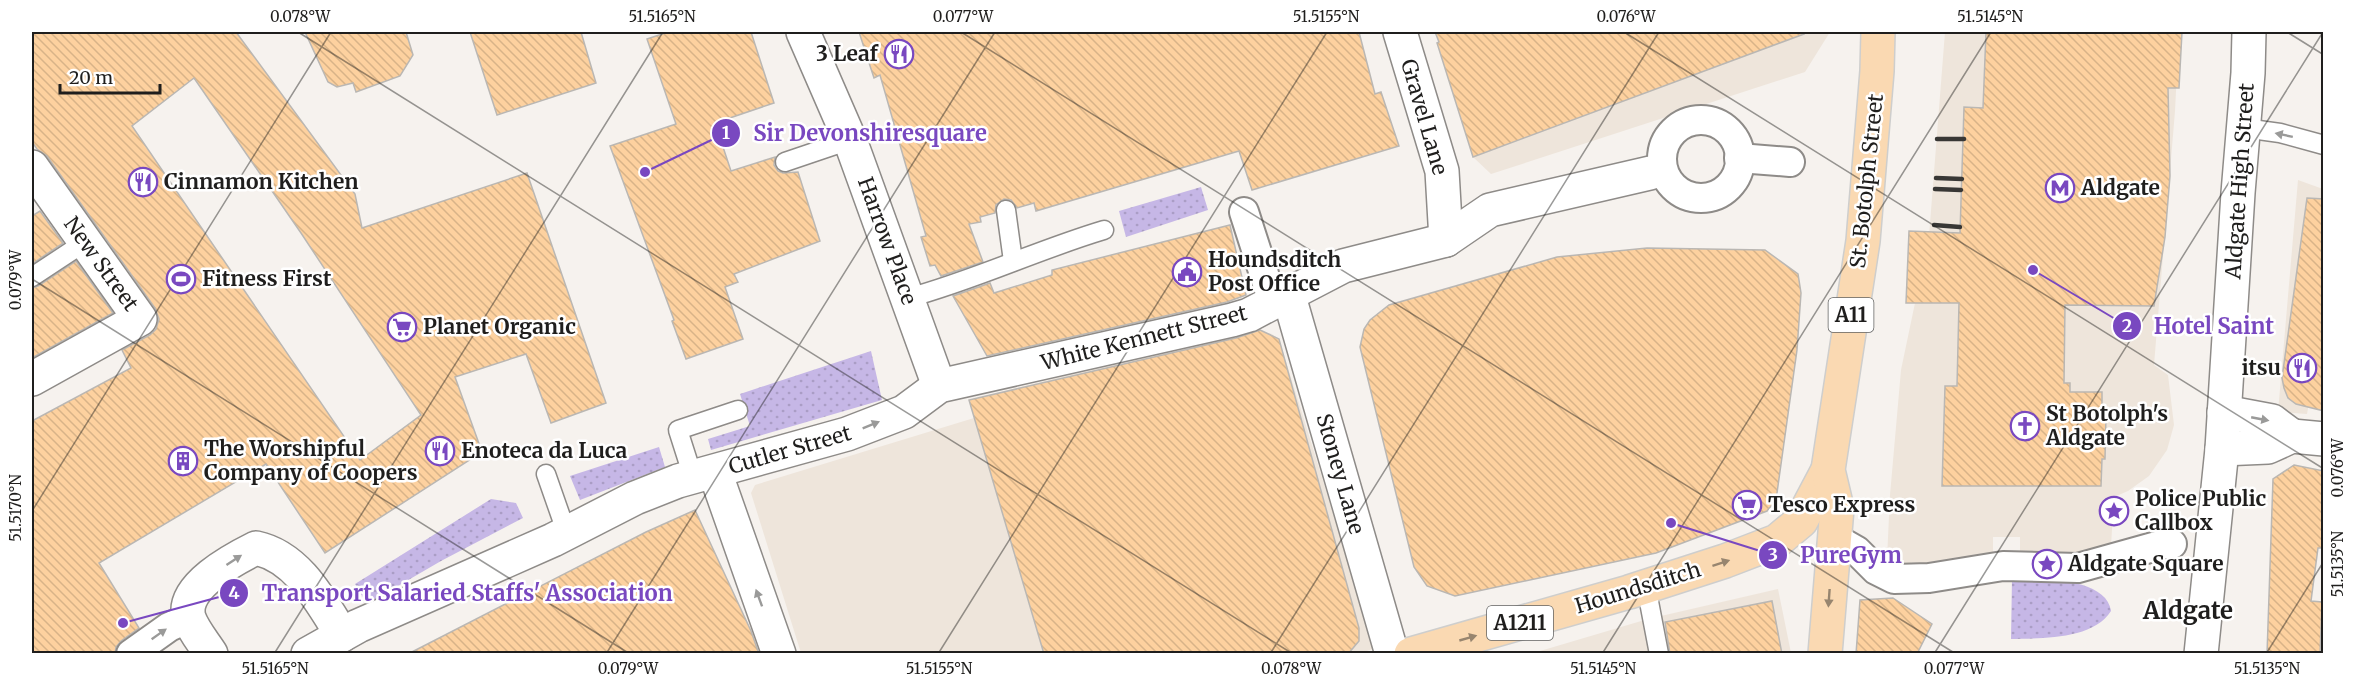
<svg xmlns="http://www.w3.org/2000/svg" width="2355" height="685" font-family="Merriweather,serif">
	<defs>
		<pattern id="grass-dots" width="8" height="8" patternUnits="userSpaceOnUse" patternTransform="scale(1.5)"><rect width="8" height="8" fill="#c6b7e6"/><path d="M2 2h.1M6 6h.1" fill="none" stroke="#aa9dc5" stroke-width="1.8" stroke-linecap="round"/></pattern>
		<pattern id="building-back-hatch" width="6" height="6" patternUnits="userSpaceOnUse" patternTransform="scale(1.5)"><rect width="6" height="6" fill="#fdd19f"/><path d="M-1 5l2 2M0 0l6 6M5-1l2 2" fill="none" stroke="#d8b388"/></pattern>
	</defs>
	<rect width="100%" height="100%" fill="#f6f2ee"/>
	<g fill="#eee5db">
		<path d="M1435,32H1830L1805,72L1491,174L1473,157L1437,43L1439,41Z"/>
		<path d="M1945,32H2179L2175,111L2154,365L2168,375L2174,425L2167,450L2149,476L2128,491L2114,497L2111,546L2101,555L2020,556V537H1993V554L1905,569L1887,559L1890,495L1901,370L1929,236Z"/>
		<path d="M2298,180L2323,189V323L2307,414L2278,412Z"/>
		<path d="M1251,329L1272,334L1279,339L1375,648L1359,654L801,653L751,493L755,485L974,418L969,400Z"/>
		<path d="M1778,589L1791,653L1530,654L1648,619Z"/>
	</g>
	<g fill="url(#grass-dots)">
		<path d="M1201,187L1208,210L1126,237L1119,211Z"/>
		<path d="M871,351L882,400L711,450L708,439L750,426L740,394Z"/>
		<path d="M659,447L665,467L580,500L570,476Z"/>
		<path d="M491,499L516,503L523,518L441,561L367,604L355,584Z"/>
		<path d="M2012,578C2037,578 2107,577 2111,611C2093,640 2041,638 2011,639Z"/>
	</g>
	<g fill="url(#building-back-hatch)" stroke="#bab7b3" stroke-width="1.5" fill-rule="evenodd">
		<path d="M32,32H236L355,194L362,228L527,173L606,403L551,423L526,354L455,377L482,452L325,553L266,464L99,563L139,628L121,641L116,647L115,654H32V421L131,368L122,350L150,335L156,329L159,319L155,308L47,156L37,149L32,142ZM194,78L301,233L421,415L360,460L132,126Z"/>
		<path d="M305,32H406L413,55L400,76L356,92L353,83L337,87L328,82Z"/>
		<path d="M470,32H581L596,83L497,115Z"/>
		<path d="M668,32H751L774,103L715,123L731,171L775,157L774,165L778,171L783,173L798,172L820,241L734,274L738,282L725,287L743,339L686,359L672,321L674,320L610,146L676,124L647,39Z"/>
		<path d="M859,32H1359L1375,94L1381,92L1399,146L1252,190L1239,151L1036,211L1034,203L1017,208L1011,200L1004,199L996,205L995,213L980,217L981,222L969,224L983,262L941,276L935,265L930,266L921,237L926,236L880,75L874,78Z"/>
		<path d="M1435,32H1803L1804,34L1473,157L1437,43L1439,42Z"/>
		<path d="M1986,32H2182L2179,88H2168L2170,176L2165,237L2154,306L2065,305L2064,383H2070V392H2102V415H2106L2105,459H2102L2101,486H1942L1945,386H1957L1959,303H1906L1909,231L1960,233L1964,107L1983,108Z"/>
		<path d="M2307,198L2324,199V411L2296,404L2288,398L2284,388L2282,378Z"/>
		<path d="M40,211L63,243L32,264V216Z"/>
		<path d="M1230,225L1246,295L1227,302L987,356L953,296L990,283L994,293L1052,275V270Z"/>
		<path d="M1647,248L1765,250L1798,274L1801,293L1797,350L1776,500L1767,511L1656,553L1455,596L1427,586L1414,567L1360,347L1364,329L1370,320L1389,305L1557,257Z"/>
		<path d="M76,261L113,313L32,358V288L38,286Z"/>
		<path d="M1260,330L1279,339L1359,628V641L1348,654H1044L969,400L1236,338Z"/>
		<path d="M2294,465L2324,471V548H2318L2311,601L2322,602L2320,654H2267L2273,479Z"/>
		<path d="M695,510L751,631L759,654H408L646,532Z"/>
		<path d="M1893,598L1932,624L1917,654H1856L1860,600Z"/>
		<path d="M1772,601L1782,654H1670L1665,622Z"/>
	</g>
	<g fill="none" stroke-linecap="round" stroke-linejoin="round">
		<g stroke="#8e8b88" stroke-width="21">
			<g id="service">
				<path d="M2244,128L2280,133L2324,145"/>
				<path d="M785,162L850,140"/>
				<path d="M1006,210L1013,261"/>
				<path d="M32,277L85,242"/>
				<path d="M908,298C975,280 1037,250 1104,230"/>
				<path d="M546,474L567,534"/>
				<path d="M693,477L678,430L738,410"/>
				<path d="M1646,586L1659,654"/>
			</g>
		</g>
		<g stroke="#8e8b88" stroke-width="32">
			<g id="pedestrian">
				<circle cx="1701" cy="159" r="39"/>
				<path d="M1739,158L1790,162"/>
				<path d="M1244,212L1273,302"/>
				<path d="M1843,543L1857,551L1876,570L1894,579L1929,578L2003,566L2078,568L2164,544H2172"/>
				<path d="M131,654L169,627L189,618"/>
			</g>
		</g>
		<g stroke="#8e8b88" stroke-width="36">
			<g id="minor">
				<path d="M803,32L850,140L939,386"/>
				<path d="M1400,32L1442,171L1446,240"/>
				<path d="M32,167L140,319L32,379"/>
				<path d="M1288,293L1392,654"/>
				<path d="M715,472L779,654"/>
				<path d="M211,654C204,643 193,630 189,618C180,587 234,559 256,548C298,557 320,600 342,635"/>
				<path d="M308,654L358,626L553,540L635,498L678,481L847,434L904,412L939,386L1232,320L1249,315L1343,266L1446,240L1490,210L1650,173"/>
			</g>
		</g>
		<g stroke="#8e8b88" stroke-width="36">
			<g id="tertiary">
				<path d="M2224,412L2272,421L2292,436"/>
				<path d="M2222,449L2268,447L2292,436L2324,439"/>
				<path d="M2201,654L2222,449L2238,193L2248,73L2249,32"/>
			</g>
		</g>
		<g stroke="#cececd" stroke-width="36">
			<g id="primary">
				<path d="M1411,654L1629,592L1725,561L1777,541L1801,521L1828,470"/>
				<path d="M1825,654L1837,508L1828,470L1863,241L1877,71L1878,32"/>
			</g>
		</g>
		<use href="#service" stroke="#fff" stroke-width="18"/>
		<use href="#pedestrian" stroke="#fff" stroke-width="28"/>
		<use href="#minor" stroke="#fff" stroke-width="33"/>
		<use href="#tertiary" stroke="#fff" stroke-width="33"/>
		<use href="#primary" stroke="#fad9b2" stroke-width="33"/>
		<g stroke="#383735" stroke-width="4.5">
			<path d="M1937,139H1964"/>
			<path d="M1936,178L1962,179"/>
			<path d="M1935,189L1961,190"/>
			<path d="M1934,225L1960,227"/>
		</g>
	</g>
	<defs><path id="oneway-solid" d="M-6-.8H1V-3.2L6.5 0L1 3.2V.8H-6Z" transform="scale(1.5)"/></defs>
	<g fill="#9a9a99">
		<use href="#oneway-solid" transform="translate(2284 135) rotate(-168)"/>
		<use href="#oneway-solid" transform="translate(2260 419) rotate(11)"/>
		<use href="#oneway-solid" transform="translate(871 425) rotate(-22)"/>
		<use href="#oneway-solid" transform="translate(234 560) rotate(-33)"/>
		<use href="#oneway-solid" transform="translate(759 598) rotate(-110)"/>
		<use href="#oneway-solid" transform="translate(159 634) rotate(-35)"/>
	</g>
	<g fill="#97856f">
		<use href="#oneway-solid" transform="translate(1721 563) rotate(-18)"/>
		<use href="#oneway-solid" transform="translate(1829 598) rotate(94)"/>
		<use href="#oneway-solid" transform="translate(1468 638) rotate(-16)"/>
	</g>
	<path fill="none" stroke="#1f1e1d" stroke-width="1.5" stroke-opacity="0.45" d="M298,32L1293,654M961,32L1956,654M1624,32L2324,469M2287,32L2324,55M32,279L630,654M32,511L331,32M274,654L663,32M606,654L995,32M938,654L1327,32M1270,654L1659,32M1602,654L1991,32M1934,654L2323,32M2266,654L2324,561"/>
	<defs>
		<g id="restaurant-ring" transform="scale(1.5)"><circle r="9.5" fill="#fff" stroke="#7948c0" stroke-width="1.5"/><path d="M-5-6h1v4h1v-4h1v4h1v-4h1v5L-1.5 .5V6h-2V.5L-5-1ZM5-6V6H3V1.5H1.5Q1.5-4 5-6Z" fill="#7948c0"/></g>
		<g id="metro-ring" transform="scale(1.5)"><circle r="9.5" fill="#fff" stroke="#7948c0" stroke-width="1.5"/><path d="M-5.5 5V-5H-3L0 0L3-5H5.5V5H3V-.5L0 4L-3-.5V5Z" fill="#7948c0"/></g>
		<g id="civic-ring" transform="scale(1.5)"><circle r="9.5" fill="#fff" stroke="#7948c0" stroke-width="1.5"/><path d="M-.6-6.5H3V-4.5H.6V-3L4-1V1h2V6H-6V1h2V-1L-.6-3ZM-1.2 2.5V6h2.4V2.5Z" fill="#7948c0"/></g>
		<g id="stadium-ring" transform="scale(1.5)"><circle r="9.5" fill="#fff" stroke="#7948c0" stroke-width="1.5"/><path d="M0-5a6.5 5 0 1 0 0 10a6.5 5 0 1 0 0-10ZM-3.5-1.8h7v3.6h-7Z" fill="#7948c0"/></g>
		<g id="supermarket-ring" transform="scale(1.5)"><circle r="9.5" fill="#fff" stroke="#7948c0" stroke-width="1.5"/><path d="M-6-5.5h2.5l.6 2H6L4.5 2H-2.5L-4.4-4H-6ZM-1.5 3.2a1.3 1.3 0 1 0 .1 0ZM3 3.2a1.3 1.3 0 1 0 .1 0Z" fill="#7948c0"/></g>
		<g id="church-ring" transform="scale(1.5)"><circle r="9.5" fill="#fff" stroke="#7948c0" stroke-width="1.5"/><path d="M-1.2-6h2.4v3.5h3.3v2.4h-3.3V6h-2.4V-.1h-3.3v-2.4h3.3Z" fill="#7948c0"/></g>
		<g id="building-ring" transform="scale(1.5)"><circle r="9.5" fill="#fff" stroke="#7948c0" stroke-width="1.5"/><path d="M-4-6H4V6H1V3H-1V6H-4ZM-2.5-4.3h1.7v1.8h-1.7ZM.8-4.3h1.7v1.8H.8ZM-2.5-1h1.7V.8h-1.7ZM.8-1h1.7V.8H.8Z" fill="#7948c0"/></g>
		<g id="sight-ring" transform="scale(1.5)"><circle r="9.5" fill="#fff" stroke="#7948c0" stroke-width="1.5"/><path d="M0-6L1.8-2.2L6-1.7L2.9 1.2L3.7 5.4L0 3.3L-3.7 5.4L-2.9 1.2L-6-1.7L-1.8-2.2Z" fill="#7948c0"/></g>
	</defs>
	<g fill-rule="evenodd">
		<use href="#restaurant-ring" x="899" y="54"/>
		<use href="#restaurant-ring" x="143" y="182"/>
		<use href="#metro-ring" x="2060" y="188"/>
		<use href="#civic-ring" x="1187" y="272"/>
		<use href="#stadium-ring" x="181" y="279"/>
		<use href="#supermarket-ring" x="402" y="327"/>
		<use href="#restaurant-ring" x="2302" y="368"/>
		<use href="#church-ring" x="2025" y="426"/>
		<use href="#restaurant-ring" x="440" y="451"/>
		<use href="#building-ring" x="183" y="461"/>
		<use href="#supermarket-ring" x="1747" y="505"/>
		<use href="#sight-ring" x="2114" y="511"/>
		<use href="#sight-ring" x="2047" y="564"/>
	</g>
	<g text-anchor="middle" stroke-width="5" stroke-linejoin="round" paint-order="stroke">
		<g fill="#fff" stroke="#626261" stroke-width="1.5">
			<rect x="1828.5" y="298" width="45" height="34" rx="4.5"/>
			<rect x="1487" y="606" width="66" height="34" rx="4.5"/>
		</g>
		<g font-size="20" font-weight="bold" fill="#1f1e1d">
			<text x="1851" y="322">A11</text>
			<text x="1520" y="630">A1211</text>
		</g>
		<g font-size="21" font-weight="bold" fill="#1f1e1d" stroke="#fff" text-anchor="start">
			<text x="878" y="61" text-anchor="end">3 Leaf</text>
			<text x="164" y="189">Cinnamon Kitchen</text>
			<text x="2081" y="195">Aldgate</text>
			<text x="1208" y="267">Houndsditch<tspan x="1208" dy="24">Post Office</tspan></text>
			<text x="202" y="286">Fitness First</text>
			<text x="423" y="334">Planet Organic</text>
			<text x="2281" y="375" text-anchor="end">itsu</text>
			<text x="2046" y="421">St Botolph's<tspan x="2046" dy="24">Aldgate</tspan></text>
			<text x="204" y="456">The Worshipful<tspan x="204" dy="24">Company of Coopers</tspan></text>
			<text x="461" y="458">Enoteca da Luca</text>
			<text x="2135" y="506">Police Public<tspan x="2135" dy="24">Callbox</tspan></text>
			<text x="1768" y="512">Tesco Express</text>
			<text x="2068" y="571">Aldgate Square</text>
		</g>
		<g font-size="21" fill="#1f1e1d" stroke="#fff">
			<text transform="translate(1424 117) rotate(74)" y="7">Gravel Lane</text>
			<text transform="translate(1867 181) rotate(-84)" y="7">St. Botolph Street</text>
			<text transform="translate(2240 181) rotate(-86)" y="7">Aldgate High Street</text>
			<text transform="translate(887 241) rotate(70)" y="7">Harrow Place</text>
			<text transform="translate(101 264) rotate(54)" y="7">New Street</text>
			<text transform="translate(1144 338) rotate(-14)" y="7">White Kennett Street</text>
			<text transform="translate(790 450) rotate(-16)" y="7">Cutler Street</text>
			<text transform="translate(1340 474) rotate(74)" y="7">Stoney Lane</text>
			<text transform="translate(1638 588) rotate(-17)" y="7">Houndsditch</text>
		</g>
		<g font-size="24" font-weight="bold" fill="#1f1e1d" stroke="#fff">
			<text x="2188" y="619">Aldgate</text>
		</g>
	</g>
	<path fill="none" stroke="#7948c0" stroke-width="2" d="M645 172L726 133M2033 270L2127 326M1671 523L1773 555M123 623L234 593"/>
	<g fill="#7948c0" stroke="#fff" stroke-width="2">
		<circle cx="645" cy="172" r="6"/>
		<circle cx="2033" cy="270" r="6"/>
		<circle cx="1671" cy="523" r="6"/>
		<circle cx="123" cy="623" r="6"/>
		<circle cx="726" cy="133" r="15"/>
		<circle cx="2127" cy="326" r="15"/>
		<circle cx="1773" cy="555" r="15"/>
		<circle cx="234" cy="593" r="15"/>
	</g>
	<g font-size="18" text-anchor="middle" font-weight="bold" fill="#fff">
		<text x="726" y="139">1</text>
		<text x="2127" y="332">2</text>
		<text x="1773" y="561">3</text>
		<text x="234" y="599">4</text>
	</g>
	<g font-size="22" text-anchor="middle" font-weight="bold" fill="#7948c0" stroke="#fff" stroke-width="5" stroke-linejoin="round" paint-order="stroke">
		<text x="870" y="141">Sir Devonshiresquare</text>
		<text x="2214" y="334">Hotel Saint</text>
		<text x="1851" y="563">PureGym</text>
		<text x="467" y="601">Transport Salaried Staffs' Association</text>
	</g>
	<rect width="2355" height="685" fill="none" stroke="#ffffff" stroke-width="66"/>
	<path d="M60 84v9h100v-9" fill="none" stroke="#1f1e1d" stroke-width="3"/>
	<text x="69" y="84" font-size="18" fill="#1f1e1d" stroke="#ffffff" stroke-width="4.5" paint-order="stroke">20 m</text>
	<rect x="33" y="33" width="2289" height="619" fill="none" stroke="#1f1e1d" stroke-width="2"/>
	<g font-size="15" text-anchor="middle" fill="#1f1e1d">
		<text x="300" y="22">0.078°W</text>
		<text x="662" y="22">51.5165°N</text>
		<text x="963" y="22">0.077°W</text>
		<text x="1326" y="22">51.5155°N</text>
		<text x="1626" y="22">0.076°W</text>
		<text x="1990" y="22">51.5145°N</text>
		<text transform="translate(16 280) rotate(-90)" y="5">0.079°W</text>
		<text transform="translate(2338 468) rotate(-90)" y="5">0.076°W</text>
		<text transform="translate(16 508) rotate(-90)" y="5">51.5170°N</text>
		<text transform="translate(2338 564) rotate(-90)" y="5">51.5135°N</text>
		<text x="275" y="674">51.5165°N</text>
		<text x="628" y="674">0.079°W</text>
		<text x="939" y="674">51.5155°N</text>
		<text x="1291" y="674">0.078°W</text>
		<text x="1603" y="674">51.5145°N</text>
		<text x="1954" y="674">0.077°W</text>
		<text x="2267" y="674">51.5135°N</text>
	</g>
</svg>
